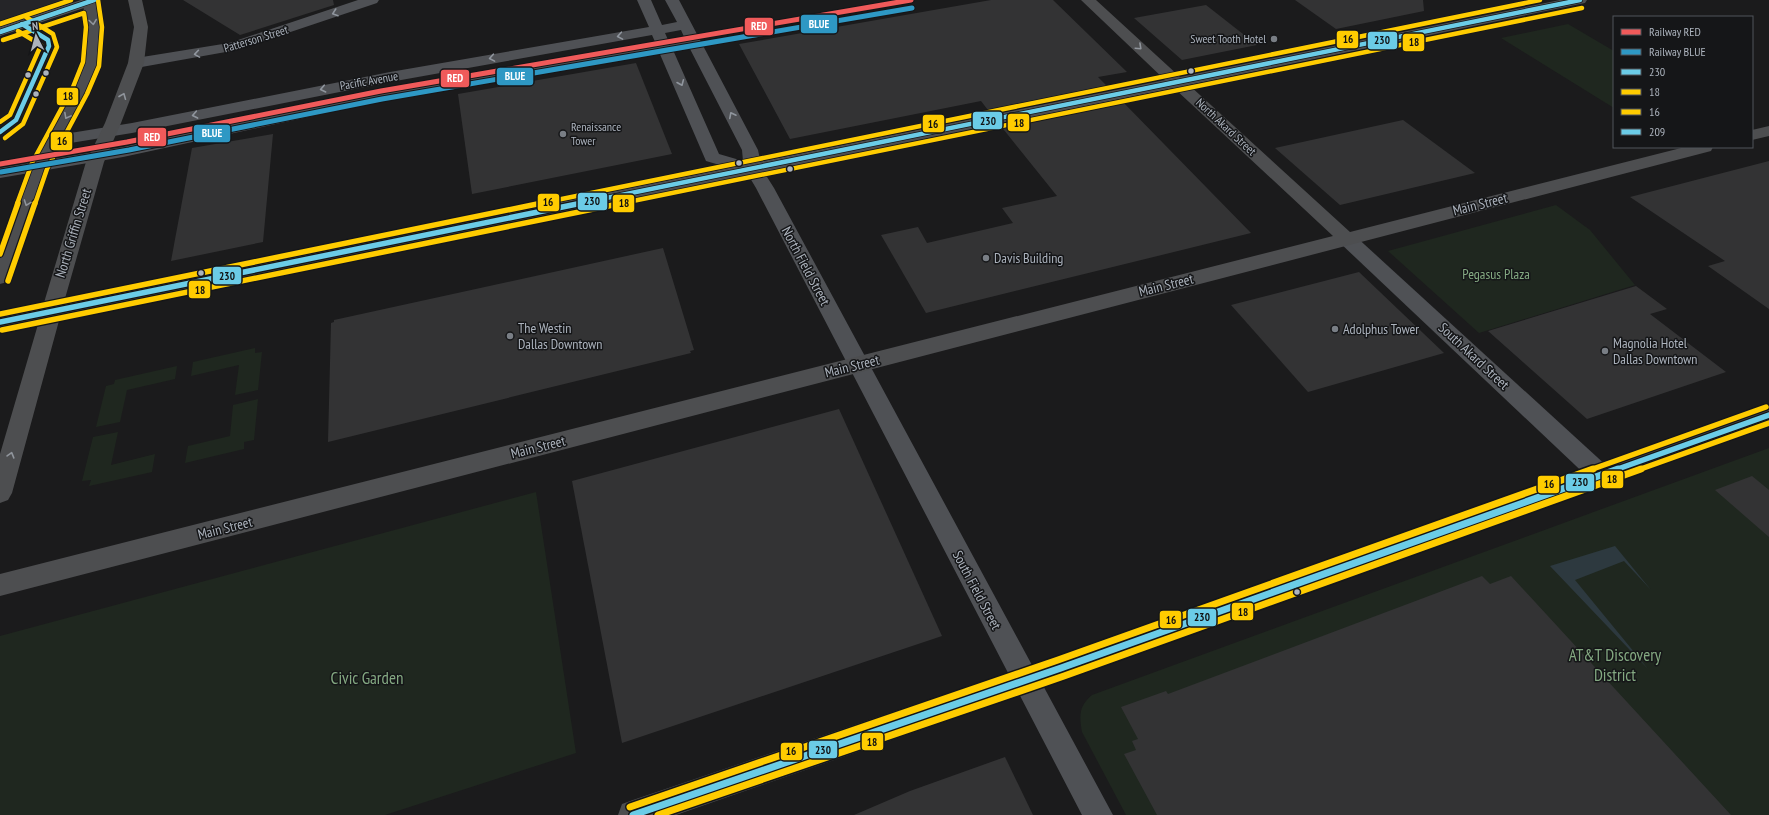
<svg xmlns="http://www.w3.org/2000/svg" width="1769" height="815" font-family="'PT Sans Narrow',sans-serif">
	<rect width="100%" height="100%" fill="#1b1b1c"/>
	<path fill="#252528" d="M0,0H69L59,5L0,25Z"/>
	<g fill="#1f271f">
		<path d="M1568,24L1614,51V108L1501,38Z"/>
		<path d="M1556,205L1590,230L1635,285L1479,333L1388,251Z"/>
		<path d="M255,348V353L262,352L258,390L235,395L239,365L191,376L193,362Z"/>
		<path d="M177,366L175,379L127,390L120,422L96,427L106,386L114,384L115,380Z"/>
		<path d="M258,399L254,440L244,442V449L185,463L188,446L230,436L233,405Z"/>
		<path d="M118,432L111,465L155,454L152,472L89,486L91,480L82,481L93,437Z"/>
		<path d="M1769,448V815H1126L1082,732C1079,715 1079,706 1092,695Z"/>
		<path d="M536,492L576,753L385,815H0V636Z"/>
	</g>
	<path fill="#2d393f" d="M1615,546L1651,590L1624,561L1575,580L1648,669L1550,566Z"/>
	<g fill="#333334">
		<path d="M183,0H333L334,5L240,35Z"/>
		<path d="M991,0H1053L1127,72L1098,77L1110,89L991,114L981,101L790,139L739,44Z"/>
		<path d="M1295,0H1423L1424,11L1336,29Z"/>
		<path d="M1206,5L1257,45L1182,60L1134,18Z"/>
		<path d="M636,63L672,154L472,194L458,94Z"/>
		<path d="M1121,100L1251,233L926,313L881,235L918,227L927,243L1013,223L1002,208L1057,196L1000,125Z"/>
		<path d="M1403,120L1475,173L1340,205L1275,148Z"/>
		<path d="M273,134L263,242L171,261L192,148Z"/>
		<path d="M1769,161V309L1708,266L1725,261L1630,197Z"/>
		<path d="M663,248L694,350L690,351L691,353L328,442L331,323L334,322V320Z"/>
		<path d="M1359,272L1444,353L1308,392L1231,305Z"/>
		<path d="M1636,286L1667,309L1650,314L1726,372L1587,419L1488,331Z"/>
		<path d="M839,409L942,636L622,743L572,481Z"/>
		<path d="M1752,476L1769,490V537L1715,490Z"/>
		<path d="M1482,576L1490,584L1511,576L1731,815H1157L1124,754L1136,750L1132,741L1138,739L1121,707L1166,691L1168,694Z"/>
		<path d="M1005,757L1033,815H854L910,791Z"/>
	</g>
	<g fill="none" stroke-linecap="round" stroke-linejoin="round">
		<g fill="#4f5155" fill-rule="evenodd">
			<path d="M81,0H101L99,3L0,36V27Z"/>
			<path d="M358,0H379L377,3L237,50L136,68L131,66L128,63L131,60L136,58L229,43Z"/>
			<path d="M637,0H651L662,25L677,22L665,0H679L758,150L762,169L774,188L1113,815H1082L756,188L747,173L706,161L659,52L396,98L123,157L0,178V168L123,147L396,88L656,44L652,35L390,82L132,133L52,146L46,145L44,141L46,137L52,136L132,123L390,72L649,27ZM681,30L685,39L669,42L665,33ZM689,47L742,150L743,161L719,154L673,50Z"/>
			<path d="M1346,232L1353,234L1609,468L1613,475L1609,482L1601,484L1593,482L1339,242L1337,238L1339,234Z"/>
		</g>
		<g fill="#4d4e50" fill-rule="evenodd">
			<path d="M82,0H96L101,27L99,64L88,90L49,166L10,278L7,282L0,284V252L31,166L72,90L83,64L87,27Z"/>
			<path d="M128,0H142L148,27L144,63L121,123L104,162L64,302L1165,80L1081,0H1096L1180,77L1560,0H1587L1585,3L1580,4L1189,85L1350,232L1685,147H1713L1711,151L0,596V574L1333,236L1174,88L60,317L12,493L8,500L0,503V454L39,321L0,329V315L43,306L86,162L105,123L128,63L134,27Z"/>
			<path d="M1769,126V136L1752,140V130Z"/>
			<path d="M1769,407V424L1061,681L676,815H618L622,804L633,800L1061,655Z"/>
		</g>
		<g stroke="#151618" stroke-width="6">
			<path id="bus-1-far2" d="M577,204L1580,0"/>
		</g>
		<g stroke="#151618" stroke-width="8">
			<g id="bus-1-far1">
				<path d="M0,322L582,203"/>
				<path d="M1615,470L1769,415"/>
			</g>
		</g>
		<g stroke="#151618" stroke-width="10">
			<path id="bus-1" d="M633,815L1061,668L1618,469"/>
		</g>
		<g stroke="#151618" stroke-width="6">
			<g id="bus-2-far2">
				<path d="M3,40L84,13L86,27L83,62L73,87L32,163L17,204"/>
				<path d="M5,138L23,124L57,47L53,34L26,17"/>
				<path d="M618,204L1582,8"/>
			</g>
		</g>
		<g stroke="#151618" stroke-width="8">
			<g id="bus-2-far1">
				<path d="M0,254L18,203"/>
				<path d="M2,330L623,203"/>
				<path d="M1638,470L1769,423"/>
			</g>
		</g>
		<g stroke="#151618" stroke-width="10">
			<path id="bus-2" d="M658,815L1064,676L1641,469"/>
		</g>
		<g stroke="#151618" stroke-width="6">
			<g id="bus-3-far2">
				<path d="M0,24L71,0"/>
				<path d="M0,122L10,115L41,45L18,31"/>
				<path d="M35,204L47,169L87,94L99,66L102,27L98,0"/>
				<path d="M537,204L1540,0"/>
			</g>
		</g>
		<g stroke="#151618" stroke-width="8">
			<g id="bus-3-far1">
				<path d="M8,281L35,203"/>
				<path d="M0,314L542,203"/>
				<path d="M1590,470L1766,407"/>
			</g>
		</g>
		<g stroke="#151618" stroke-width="10">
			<path id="bus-3" d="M630,807L1058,660L1593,469"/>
		</g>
		<g stroke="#151618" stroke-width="6">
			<g id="bus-4">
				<path d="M0,32L94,0"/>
				<path d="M0,132L16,120L49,46L48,40L22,24"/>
			</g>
		</g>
		<use href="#bus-1-far2" stroke="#6bcce7" stroke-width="4.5"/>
		<use href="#bus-1-far1" stroke="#6bcce7" stroke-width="5.5"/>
		<use href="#bus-1" stroke="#6bcce7" stroke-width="7"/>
		<use href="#bus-2-far2" stroke="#fc0" stroke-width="4.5"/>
		<use href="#bus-2-far1" stroke="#fc0" stroke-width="5.5"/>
		<use href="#bus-2" stroke="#fc0" stroke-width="7"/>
		<use href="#bus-3-far2" stroke="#fc0" stroke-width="4.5"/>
		<use href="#bus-3-far1" stroke="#fc0" stroke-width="5.5"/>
		<use href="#bus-3" stroke="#fc0" stroke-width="7"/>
		<use href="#bus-4" stroke="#6bcce7" stroke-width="4.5"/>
		<g stroke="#151618" stroke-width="7">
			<path id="rail-1" d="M0,164L127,142L381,91L911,0"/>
		</g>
		<g stroke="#151618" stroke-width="7">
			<path id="rail-2" d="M1,172L129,150L382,99L912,8"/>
		</g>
		<use href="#rail-1" stroke="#f05a5a" stroke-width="5"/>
		<use href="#rail-2" stroke="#2e98c4" stroke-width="5"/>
	</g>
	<defs><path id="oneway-chevron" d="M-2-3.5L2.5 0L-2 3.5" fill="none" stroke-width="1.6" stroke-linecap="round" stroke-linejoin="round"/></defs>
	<g stroke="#90969e">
		<use href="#oneway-chevron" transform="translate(335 13) rotate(161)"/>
		<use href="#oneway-chevron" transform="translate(620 36) rotate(170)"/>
		<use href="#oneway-chevron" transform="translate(197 54) rotate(171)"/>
		<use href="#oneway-chevron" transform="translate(492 58) rotate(170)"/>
		<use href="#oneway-chevron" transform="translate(681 83) rotate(67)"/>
		<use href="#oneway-chevron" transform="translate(323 89) rotate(168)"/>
		<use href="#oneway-chevron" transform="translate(195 115) rotate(169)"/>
		<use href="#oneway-chevron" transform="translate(732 115) rotate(-117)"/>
	</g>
	<g stroke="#90959c">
		<use href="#oneway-chevron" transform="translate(93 22) rotate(82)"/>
		<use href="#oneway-chevron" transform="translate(1139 47) rotate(43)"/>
		<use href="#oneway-chevron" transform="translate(123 96) rotate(-68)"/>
		<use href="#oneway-chevron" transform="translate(67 116) rotate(118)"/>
		<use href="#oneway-chevron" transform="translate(27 203) rotate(110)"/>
		<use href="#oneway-chevron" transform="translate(11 455) rotate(-74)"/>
	</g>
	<g fill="#797e85" stroke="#151618" stroke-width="1.5">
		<circle cx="1274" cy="39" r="4"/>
		<circle cx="563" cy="134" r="4"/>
		<circle cx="986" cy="258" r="4"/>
		<circle cx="1335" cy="329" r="4"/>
		<circle cx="510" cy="336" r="4"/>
		<circle cx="1605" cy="351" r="4"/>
	</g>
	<g fill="#acb3bd" stroke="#151618" stroke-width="1.5">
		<circle cx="1191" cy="71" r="3.5"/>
		<circle cx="46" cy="73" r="3.5"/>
		<circle cx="28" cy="75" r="3.5"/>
		<circle cx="36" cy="94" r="3.5"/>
		<circle cx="739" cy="163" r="3.5"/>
		<circle cx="790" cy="169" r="3.5"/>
		<circle cx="201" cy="273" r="3.5"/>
		<circle cx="1297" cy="592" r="3.5"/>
	</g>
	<g text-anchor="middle" stroke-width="3" stroke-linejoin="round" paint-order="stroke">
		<g font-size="12" fill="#acb3bd" stroke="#151618">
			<text transform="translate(256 39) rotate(-17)" y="4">Patterson Street</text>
			<text transform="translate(369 81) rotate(-10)" y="4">Pacific Avenue</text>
			<text transform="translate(1226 127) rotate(43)" y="4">North Akard Street</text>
		</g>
		<g font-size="12" fill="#acb3bd" stroke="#151618" text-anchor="end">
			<text x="1266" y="43">Sweet Tooth Hotel</text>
			<text x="571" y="131" text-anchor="start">Renaissance<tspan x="571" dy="14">Tower</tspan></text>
		</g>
		<g font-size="14" fill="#acb3bd" stroke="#151618">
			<text transform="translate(1480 204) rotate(-14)" y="5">Main Street</text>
			<text transform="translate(73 233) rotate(-73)" y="5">North Griffin Street</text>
			<text transform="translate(806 266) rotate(62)" y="5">North Field Street</text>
			<text transform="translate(1166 285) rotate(-14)" y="5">Main Street</text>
			<text transform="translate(1474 356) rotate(43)" y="5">South Akard Street</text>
			<text transform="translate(852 366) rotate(-14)" y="5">Main Street</text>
			<text transform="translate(538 447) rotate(-14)" y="5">Main Street</text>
			<text transform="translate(225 528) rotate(-14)" y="5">Main Street</text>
			<text transform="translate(977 590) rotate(62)" y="5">South Field Street</text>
		</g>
		<g font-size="14" fill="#acb3bd" stroke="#151618" text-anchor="start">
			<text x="994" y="263">Davis Building</text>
			<text x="518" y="333">The Westin<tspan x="518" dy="16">Dallas Downtown</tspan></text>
			<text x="1343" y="334">Adolphus Tower</text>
			<text x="1613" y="348">Magnolia Hotel<tspan x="1613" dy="16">Dallas Downtown</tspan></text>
		</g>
		<g font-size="14" fill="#84a982" stroke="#151618">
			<text x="1496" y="279">Pegasus Plaza</text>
		</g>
		<g font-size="17" fill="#84a982" stroke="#151618">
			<text x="1615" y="661">AT&amp;T Discovery<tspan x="1615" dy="20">District</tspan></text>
			<text x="367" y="684">Civic Garden</text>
		</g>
	</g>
	<g stroke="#151618" stroke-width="1.5">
		<rect x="800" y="14" width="38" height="20" rx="4" fill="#2e98c4"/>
		<rect x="744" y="17" width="30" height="19" rx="4" fill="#f05a5a"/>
		<rect x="1336" y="30" width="23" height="19" rx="4" fill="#fc0"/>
		<rect x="1367" y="31" width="31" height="19" rx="4" fill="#6bcce7"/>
		<rect x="1402" y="33" width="23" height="19" rx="4" fill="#fc0"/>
		<rect x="496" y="67" width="38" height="19" rx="4" fill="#2e98c4"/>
		<rect x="440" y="69" width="30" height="19" rx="4" fill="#f05a5a"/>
		<rect x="56" y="87" width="23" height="19" rx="4" fill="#fc0"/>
		<rect x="972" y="111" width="31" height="19" rx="4" fill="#6bcce7"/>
		<rect x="1007" y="113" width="23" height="19" rx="4" fill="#fc0"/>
		<rect x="922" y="114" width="23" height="19" rx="4" fill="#fc0"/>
		<rect x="193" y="124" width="38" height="19" rx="4" fill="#2e98c4"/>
		<rect x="137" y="127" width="30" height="20" rx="4" fill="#f05a5a"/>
		<rect x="50" y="131" width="23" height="20" rx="4" fill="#fc0"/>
		<rect x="577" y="192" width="31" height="19" rx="4" fill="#6bcce7"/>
		<rect x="537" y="193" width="23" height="19" rx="4" fill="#fc0"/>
		<rect x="612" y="194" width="23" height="19" rx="4" fill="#fc0"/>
		<rect x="212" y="266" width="30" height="19" rx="4" fill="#6bcce7"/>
		<rect x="188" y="280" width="23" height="19" rx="4" fill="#fc0"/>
		<rect x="1601" y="470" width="23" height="19" rx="4" fill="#fc0"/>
		<rect x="1565" y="473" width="30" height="19" rx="4" fill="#6bcce7"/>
		<rect x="1537" y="475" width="23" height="19" rx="4" fill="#fc0"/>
		<rect x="1231" y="602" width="23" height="19" rx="4" fill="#fc0"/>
		<rect x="1187" y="608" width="30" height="19" rx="4" fill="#6bcce7"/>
		<rect x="1159" y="610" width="23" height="19" rx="4" fill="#fc0"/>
		<rect x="861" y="732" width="23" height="19" rx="4" fill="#fc0"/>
		<rect x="808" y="740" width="30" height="19" rx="4" fill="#6bcce7"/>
		<rect x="780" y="742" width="23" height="19" rx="4" fill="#fc0"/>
	</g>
	<g font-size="11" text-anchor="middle" font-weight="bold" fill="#fff">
		<text x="819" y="28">BLUE</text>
		<text x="759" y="30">RED</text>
		<text x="515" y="80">BLUE</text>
		<text x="455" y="82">RED</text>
		<text x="212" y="137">BLUE</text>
		<text x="152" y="141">RED</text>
	</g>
	<g font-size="11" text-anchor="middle" font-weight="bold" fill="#111">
		<text x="1348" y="43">16</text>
		<text x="1382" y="44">230</text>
		<text x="1414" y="46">18</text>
		<text x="68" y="100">18</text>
		<text x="988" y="125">230</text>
		<text x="1019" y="127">18</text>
		<text x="933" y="128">16</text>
		<text x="62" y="145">16</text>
		<text x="592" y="205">230</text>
		<text x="548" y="206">16</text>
		<text x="624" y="207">18</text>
		<text x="227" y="280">230</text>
		<text x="200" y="294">18</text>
		<text x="1612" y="483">18</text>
		<text x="1580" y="486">230</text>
		<text x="1549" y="488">16</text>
		<text x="1243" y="616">18</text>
		<text x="1202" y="621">230</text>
		<text x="1171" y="624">16</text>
		<text x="872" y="746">18</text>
		<text x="823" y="754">230</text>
		<text x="791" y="755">16</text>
	</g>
	<rect x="1613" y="16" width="140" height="132" fill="#151618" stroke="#51555a"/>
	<rect x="1621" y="29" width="20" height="6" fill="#f05a5a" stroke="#51555a"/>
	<text x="1649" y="36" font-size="12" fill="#acb3bd">Railway RED</text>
	<rect x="1621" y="49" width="20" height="6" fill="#2e98c4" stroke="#51555a"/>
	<text x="1649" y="56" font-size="12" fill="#acb3bd">Railway BLUE</text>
	<rect x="1621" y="69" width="20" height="6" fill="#6bcce7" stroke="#51555a"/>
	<text x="1649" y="76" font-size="12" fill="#acb3bd">230</text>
	<rect x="1621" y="89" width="20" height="6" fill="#ffcc00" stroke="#51555a"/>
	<text x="1649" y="96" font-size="12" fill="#acb3bd">18</text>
	<rect x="1621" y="109" width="20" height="6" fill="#ffcc00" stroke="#51555a"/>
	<text x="1649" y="116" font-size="12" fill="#acb3bd">16</text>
	<rect x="1621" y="129" width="20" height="6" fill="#6bcce7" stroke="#51555a"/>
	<text x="1649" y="136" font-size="12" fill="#acb3bd">209</text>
	<g transform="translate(36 36) rotate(354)" stroke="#151618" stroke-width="3" paint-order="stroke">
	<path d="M0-3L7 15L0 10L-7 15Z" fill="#acb3bd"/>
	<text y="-6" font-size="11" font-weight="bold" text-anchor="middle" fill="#acb3bd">N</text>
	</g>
</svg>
